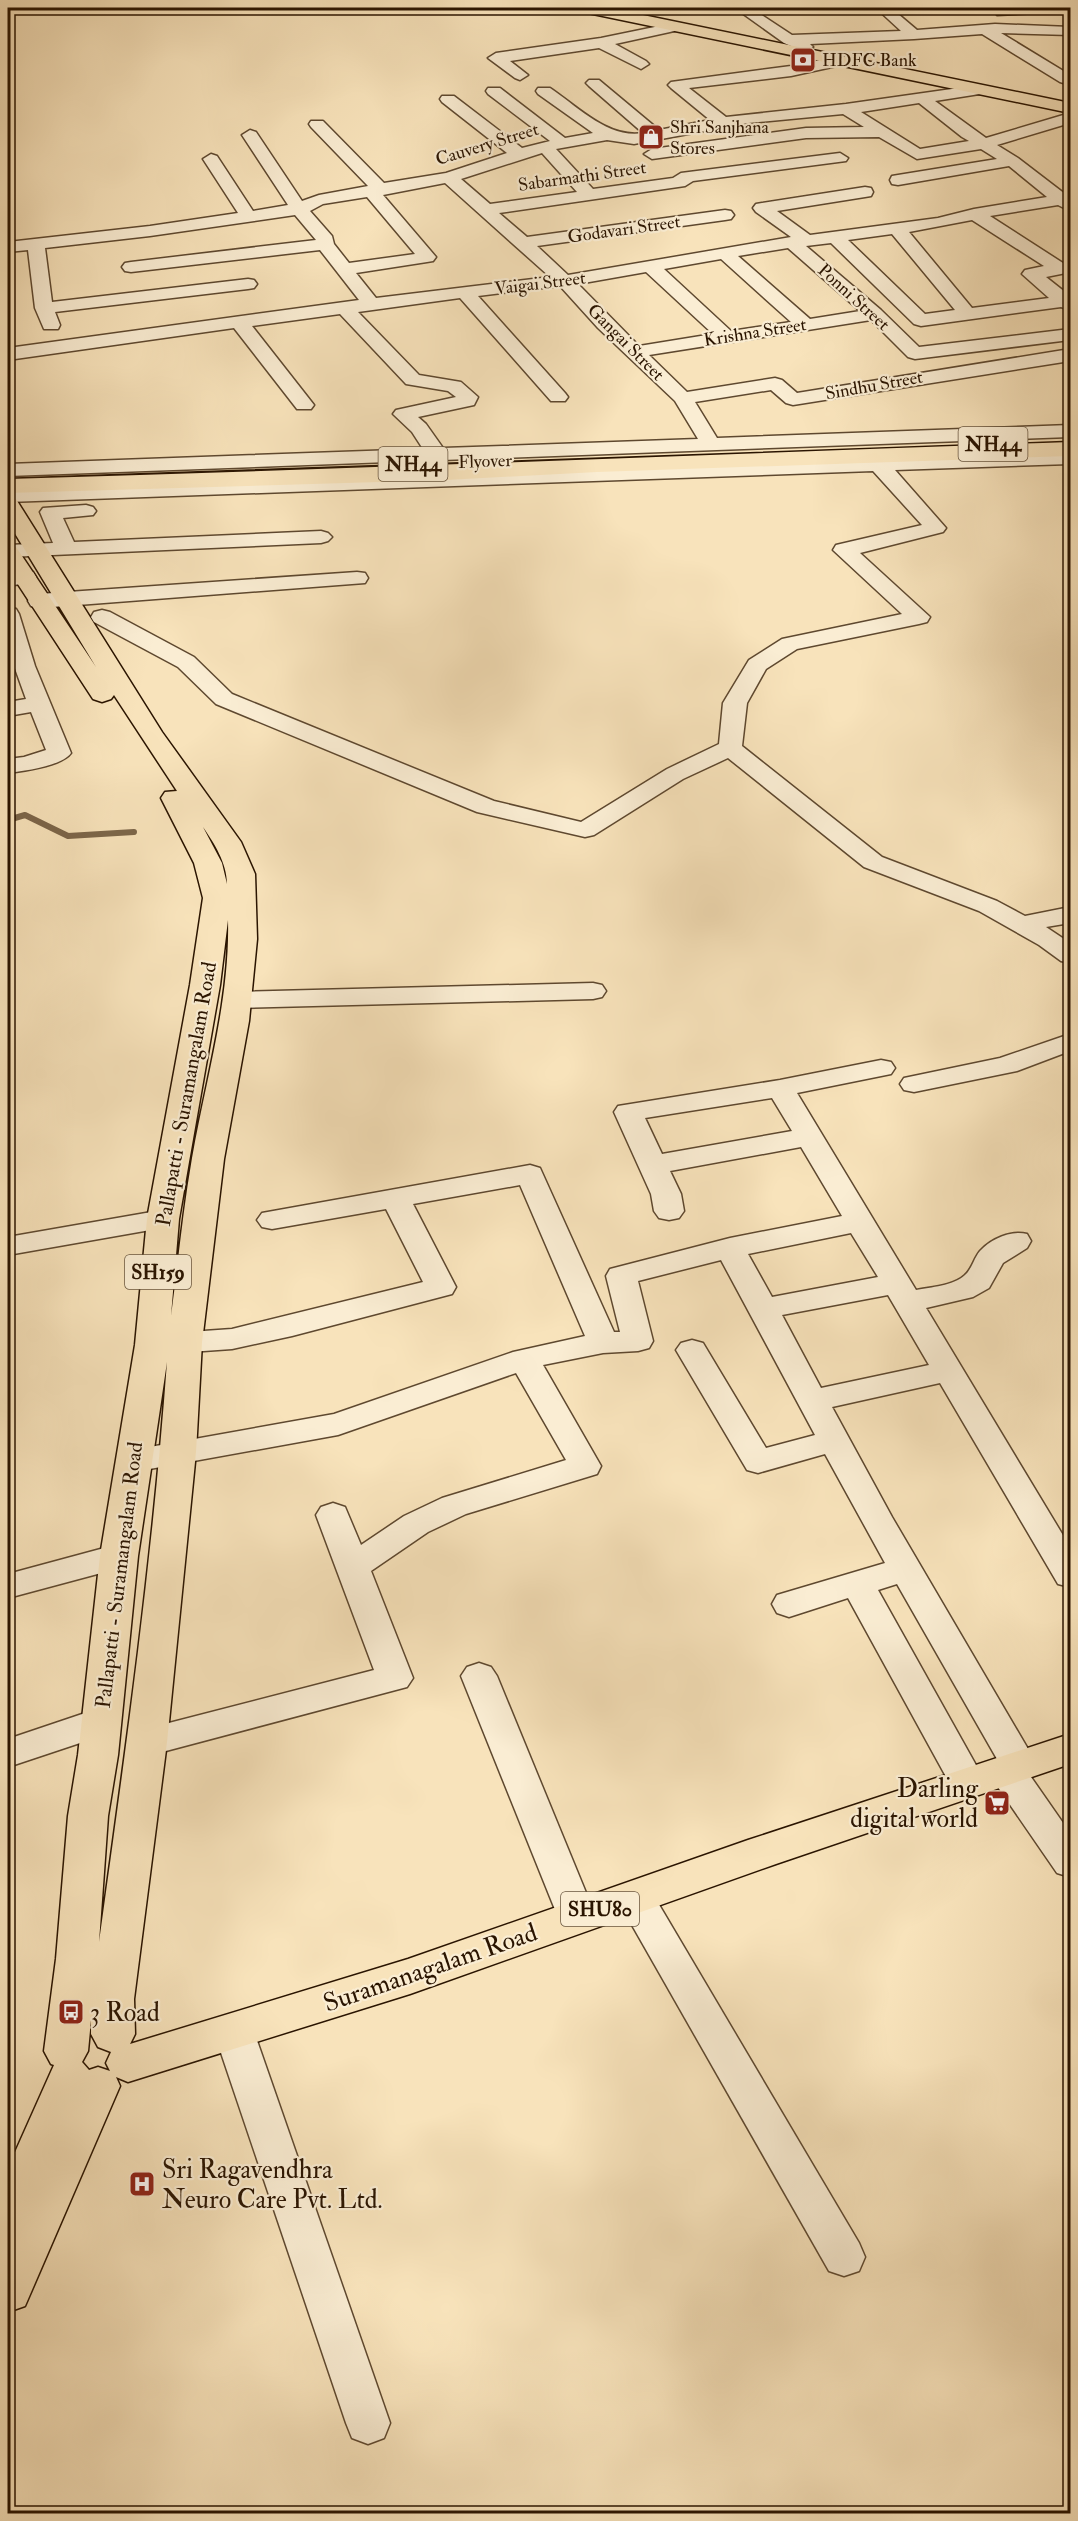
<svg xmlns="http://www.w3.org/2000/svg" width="1078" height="2521" font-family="'IM FELL Double Pica',serif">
	<rect width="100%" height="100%" fill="#f8e3bb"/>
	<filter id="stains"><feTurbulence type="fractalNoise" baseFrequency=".00333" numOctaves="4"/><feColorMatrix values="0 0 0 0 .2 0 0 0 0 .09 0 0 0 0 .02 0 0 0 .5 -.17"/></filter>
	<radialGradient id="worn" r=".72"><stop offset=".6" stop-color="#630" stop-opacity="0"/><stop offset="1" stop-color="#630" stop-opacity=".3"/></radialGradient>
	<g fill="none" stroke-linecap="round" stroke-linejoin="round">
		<path stroke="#7c664a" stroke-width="6" d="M8,820L25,815L68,836L134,832"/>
		<g stroke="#5e482f" stroke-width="3">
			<g id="minor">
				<path d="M735,8H751L792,35L901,31L876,8H891L917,30L995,24L1070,27V35L1001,33L1070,75V85L1060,82L982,34L914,39L810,44L813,47L805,52L784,43Z"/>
				<path d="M1004,8H1068L1061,12L997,15L995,12L997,9Z"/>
				<path d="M674,23L681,27L679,30L615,44L646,61L649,64L641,69L599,48L510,61L528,75L520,80L515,78L488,58L496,53L601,38Z"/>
				<path d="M841,56L849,61L846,64L791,76L689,88L726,117L846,104L980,85L986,87L988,90L986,93L935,101L986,138L1070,113V123L997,145L1018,158L1065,194L1070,193V211L1058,205L990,216L1066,265L1069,269L1066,273L1046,277L1070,296V310L1061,307L921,326L914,324L831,243L806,246L881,310L919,347L1070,329V340L915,359L908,357L871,320L649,355L687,392L775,378L782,380L797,393L1070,349V361L793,405L786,403L771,390L695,402L717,438L1070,425V437L8,476V464L423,449L412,432L393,414L396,410L456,397L448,391L406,384L340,314L252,326L314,405L311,409H297L234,328L8,360V348L359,300L320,250L131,272L125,271L122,267L125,263L131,262L316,240L295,215L150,236L45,248L52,302L248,279L254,280L257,284L254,288L248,289L55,312L60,325L58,329H44L35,308L28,250L8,252V242L150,226L238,213L203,159L211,154L217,156L253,211L288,205L242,135L250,130L256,132L302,201L319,195L368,186L311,127L309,124L311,121H323L384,183L446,173L507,153L442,102L440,99L442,96H454L522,148L550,141L488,94L486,91L488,88H500L565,138L593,133L538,94L536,91L538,88H550C577,106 608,139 643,133L589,86L586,83L589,80H599L659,130L710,120L671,88L668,85L671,82L791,66ZM919,103L962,137L969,141L920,149L861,112ZM843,114L864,127L806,128L652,149L644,154L652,159L806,138L879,137L917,159L981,149L997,159L898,175L892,176L890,180L892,184L898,185L1009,166L1047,197L974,209L938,218L810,235L777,211L865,197L871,196L873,192L871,188L865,187L762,203L756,204L753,208L756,212L791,237L568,275L537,246L725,220L731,219L734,215L731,211L725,210L527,237L499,213L685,186L693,181L846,161L848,158L840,153L681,173L673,178L593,189L556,149L607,140L634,144L748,123ZM542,153L577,192L490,204L461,179ZM445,183L550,277L376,298L356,273L427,262L433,261L436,257L383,195ZM367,197L415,254L349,263L334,244L332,236L310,211L323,204ZM972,220L1044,266L1025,270L1022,274L1049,298L972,308L909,232ZM892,234L955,310L925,314L848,240ZM788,248L860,311L810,319L738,256ZM721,259L791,322L731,331L664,269ZM646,272L713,334L639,346L578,284ZM560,286L598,328L675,401L698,439L443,448L426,424L418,417L474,405L478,397L461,382L419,375L358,312L460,298L551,401H565L568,397L565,393L478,296Z"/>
				<path d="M876,450L883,452L887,458L1070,452V464L895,470L946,528L943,532L860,553L930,617L927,622L919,624L797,649L766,669L747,703L742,746L882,857L997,901L1025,916L1070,907V923L1046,927L1070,943V963L1061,961L1039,945L979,911L864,867L728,758L683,779L594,835L585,837L477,812L216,704L178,667L94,622L91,617L94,612L102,610L110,612L194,657L232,694L494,801L581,822L667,769L719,744L723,703L749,660L782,639L902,614L833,550L836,545L922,525L873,471L8,502V490L867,459L866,456L869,452Z"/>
				<path d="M86,505L93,507L96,511L93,515L63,518L74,542L321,531L328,533L332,537L328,541L321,543L8,557V545L53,543L40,512L43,508Z"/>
				<path d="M25,571L33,572L36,577L33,582L8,586V574Z"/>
				<path d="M357,572L365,573L368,578L365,583L39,608L31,606L28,601L31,596L39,594Z"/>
				<path d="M8,607L16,609L19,614L35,666L71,753C62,766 24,771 8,773V759L24,757L46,750L31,712L8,716V702L26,699L8,649Z"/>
				<path d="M593,983L602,985L606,991L602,997L593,999L236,1008L227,1006L223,1000L227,994L236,992Z"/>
				<path d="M1070,1034V1051L1017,1071L914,1092L904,1090L900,1084L904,1078L1000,1058Z"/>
				<path d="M881,1060L891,1062L895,1068L891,1074L797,1093L916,1290C931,1287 953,1286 965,1275C972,1269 974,1258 980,1251C991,1239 1011,1230 1027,1234L1031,1241L1027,1248L1003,1263L989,1288L973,1297L926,1308L1070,1547V1587L1058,1584L940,1383L832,1407L892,1517L1038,1766L1031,1777L1070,1833V1877L1057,1873L993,1780L988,1770L993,1760L997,1759L897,1584L878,1590L986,1783L981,1793L968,1797L955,1793L848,1598L789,1617L777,1613L772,1604L777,1595L885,1563L825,1454L758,1473L747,1470L676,1350L681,1343L692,1340L703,1343L766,1448L815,1435L721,1260L638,1281L653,1341L649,1348L638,1351L603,1353L543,1365L601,1466L597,1474L466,1514L428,1532L371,1571L413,1678L407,1687L147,1756L134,1752L129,1742L134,1732L374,1670L316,1515L321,1507L333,1503L345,1507L361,1545L404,1516L442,1498L566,1460L516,1373L338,1435L133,1472L122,1469L117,1461L122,1453L133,1450L334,1414L513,1352L585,1336L520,1185L413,1204L456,1287L452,1294L292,1336L232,1349L161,1354L150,1351L145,1344L150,1337L161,1334L232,1329L423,1282L386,1209L272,1229L262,1227L257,1220L262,1213L530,1165L540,1168L614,1332H620L606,1276L610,1269L730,1238L842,1216L801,1147L670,1171L681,1194L684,1211L679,1218L669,1220L659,1218L654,1211L651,1194L614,1112L618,1106L780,1080ZM772,1098L792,1131L662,1154L645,1118ZM851,1233L878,1277L772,1297L748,1254ZM888,1295L929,1365L821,1388L782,1315Z"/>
				<path d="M163,1210L173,1212L178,1219L173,1226L8,1255V1237Z"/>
				<path d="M119,1544L131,1547L136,1556L131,1565L8,1598V1574Z"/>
				<path d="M479,1663L491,1667L497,1676L596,1917L590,1928L577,1933L564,1928L558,1917L461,1676L467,1667Z"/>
				<path d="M100,1708L113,1712L118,1722L113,1732L8,1767V1739Z"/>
				<path d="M635,1882L648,1886L859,2243L865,2257L859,2271L844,2276L829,2271L616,1897L622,1886Z"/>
				<path d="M234,2015L248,2020L254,2032L390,2423L384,2438L368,2444L352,2438L346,2423L214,2032L220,2020Z"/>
			</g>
		</g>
		<g stroke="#2a1400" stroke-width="3">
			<g id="major">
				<path d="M580,8H609L1070,103V113L588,13Z"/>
				<path d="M8,497L16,499L19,504L162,732L241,842L255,874L257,939L249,1021L224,1159L202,1342L196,1452L167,1742L134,1999L135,2034L130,2044L408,1959L748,1840L1070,1734V1764L776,1864L410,1994L128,2082L116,2077L120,2086L25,2306L8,2312V2168L54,2065L51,2064L44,2051L56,1959L68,1816L78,1755L100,1556L135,1345L147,1219L190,985L203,898L194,863L161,798L165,792L177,791L114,695L111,699L102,702L93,699L8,569V545L16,547L96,667L8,522ZM203,827C214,843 227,863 227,884L222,863ZM228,920C230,1000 206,1079 192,1158C183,1210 178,1263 171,1316L179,1219L220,985ZM167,1362C153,1556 126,1749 99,1942L108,1816L118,1755L138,1556ZM91,2020V2034L98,2047L111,2052L106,2063L110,2071L98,2067L89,2070L82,2062L88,2051Z"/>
			</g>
		</g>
		<g stroke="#2a1400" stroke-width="3">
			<path id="highway" d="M1070,442V456L597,472L446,480L8,493V479C362,469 716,454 1070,442Z"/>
		</g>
		<use href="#minor" fill="#faedd3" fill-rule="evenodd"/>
		<use href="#major" fill="#f8e3bb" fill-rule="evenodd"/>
		<use href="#highway" fill="#f8e3bb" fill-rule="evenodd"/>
	</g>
	<defs>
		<g id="bank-square" transform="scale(1.35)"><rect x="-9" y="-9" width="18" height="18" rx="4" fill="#8f2418" stroke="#faedd3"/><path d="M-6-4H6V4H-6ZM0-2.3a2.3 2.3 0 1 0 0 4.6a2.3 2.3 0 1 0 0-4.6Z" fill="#fff"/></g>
		<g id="shop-square" transform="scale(1.35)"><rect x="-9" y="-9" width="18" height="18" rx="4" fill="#8f2418" stroke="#faedd3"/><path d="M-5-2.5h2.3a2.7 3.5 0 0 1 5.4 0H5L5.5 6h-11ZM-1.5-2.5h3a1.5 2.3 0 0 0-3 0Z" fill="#fff"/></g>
		<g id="supermarket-square" transform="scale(1.35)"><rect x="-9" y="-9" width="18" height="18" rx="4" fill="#8f2418" stroke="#faedd3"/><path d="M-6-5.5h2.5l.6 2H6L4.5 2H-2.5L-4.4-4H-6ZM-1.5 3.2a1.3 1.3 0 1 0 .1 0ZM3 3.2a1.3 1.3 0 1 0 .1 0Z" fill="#fff"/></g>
		<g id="bus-square" transform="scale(1.35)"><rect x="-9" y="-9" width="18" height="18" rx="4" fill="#8f2418" stroke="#faedd3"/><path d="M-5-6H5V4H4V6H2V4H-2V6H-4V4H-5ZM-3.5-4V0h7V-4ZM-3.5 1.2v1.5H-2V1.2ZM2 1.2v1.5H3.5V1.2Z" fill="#fff"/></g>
		<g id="hospital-square" transform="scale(1.35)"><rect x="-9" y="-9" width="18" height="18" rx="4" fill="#8f2418" stroke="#faedd3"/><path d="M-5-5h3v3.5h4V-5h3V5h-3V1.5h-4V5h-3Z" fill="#fff"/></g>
	</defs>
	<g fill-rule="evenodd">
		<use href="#bank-square" x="803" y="60"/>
		<use href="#shop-square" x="651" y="137"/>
		<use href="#supermarket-square" x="997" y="1803"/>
		<use href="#bus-square" x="71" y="2012"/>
		<use href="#hospital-square" x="142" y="2184"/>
	</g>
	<g text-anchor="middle" stroke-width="4.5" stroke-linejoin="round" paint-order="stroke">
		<g font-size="18" fill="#2a1400" stroke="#faedd3" text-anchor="start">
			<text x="822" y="66">HDFC Bank</text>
			<text x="670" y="133">Shri Sanjhana<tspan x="670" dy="21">Stores</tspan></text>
		</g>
		<g font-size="18" fill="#2a1400" stroke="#faedd3">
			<text transform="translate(487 144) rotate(-17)" y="6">Cauvery Street</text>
			<text transform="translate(582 176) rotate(-8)" y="6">Sabarmathi Street</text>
			<text transform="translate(624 229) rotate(-8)" y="6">Godavari Street</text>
			<text transform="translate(540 283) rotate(-7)" y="6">Vaigai Street</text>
			<text transform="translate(854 297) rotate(42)" y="6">Ponni Street</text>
			<text transform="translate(755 332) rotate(-9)" y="6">Krishna Street</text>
			<text transform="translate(626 342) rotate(45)" y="6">Gangai Street</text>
			<text transform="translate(874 385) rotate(-10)" y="6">Sindhu Street</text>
			<text transform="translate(485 461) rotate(-2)" y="6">Flyover</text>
		</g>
		<g fill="#faedd3" stroke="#68553f" stroke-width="1.5">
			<rect x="958.5" y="427" width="69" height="34" rx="4.5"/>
			<rect x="378.5" y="447" width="69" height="34" rx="4.5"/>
			<rect x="125" y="1255" width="66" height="34" rx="4.5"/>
			<rect x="561" y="1892" width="78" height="34" rx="4.5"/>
		</g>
		<g font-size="20" font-weight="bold" fill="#2a1400">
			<text x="993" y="451">NH44</text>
			<text x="413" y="471">NH44</text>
			<text x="158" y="1279">SH159</text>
			<text x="600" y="1916">SHU80</text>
		</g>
		<g font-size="21" fill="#2a1400" stroke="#faedd3">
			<text transform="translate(186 1094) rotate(-80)" y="7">Pallapatti - Suramangalam Road</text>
			<text transform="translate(119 1575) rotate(-83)" y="7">Pallapatti - Suramangalam Road</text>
		</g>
		<g font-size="26" fill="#2a1400" stroke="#faedd3" text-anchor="start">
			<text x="978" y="1797" text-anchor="end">Darling<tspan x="978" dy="30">digital world</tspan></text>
			<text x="90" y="2021">3 Road</text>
			<text x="162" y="2178">Sri Ragavendhra<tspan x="162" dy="30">Neuro Care Pvt. Ltd.</tspan></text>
		</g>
		<g font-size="26" fill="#2a1400" stroke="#faedd3">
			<text transform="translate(430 1967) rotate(-19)" y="9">Suramanagalam Road</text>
		</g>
	</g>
	<rect width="1078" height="2521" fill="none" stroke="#f8e3bb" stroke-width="30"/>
	<rect x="9" y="9" width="1060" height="2503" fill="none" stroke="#2a1400" stroke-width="3"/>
	<rect x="15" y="15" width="1048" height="2491" fill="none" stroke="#2a1400" stroke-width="1.5"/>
	<rect width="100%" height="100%" filter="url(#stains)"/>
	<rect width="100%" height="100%" fill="url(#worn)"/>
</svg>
